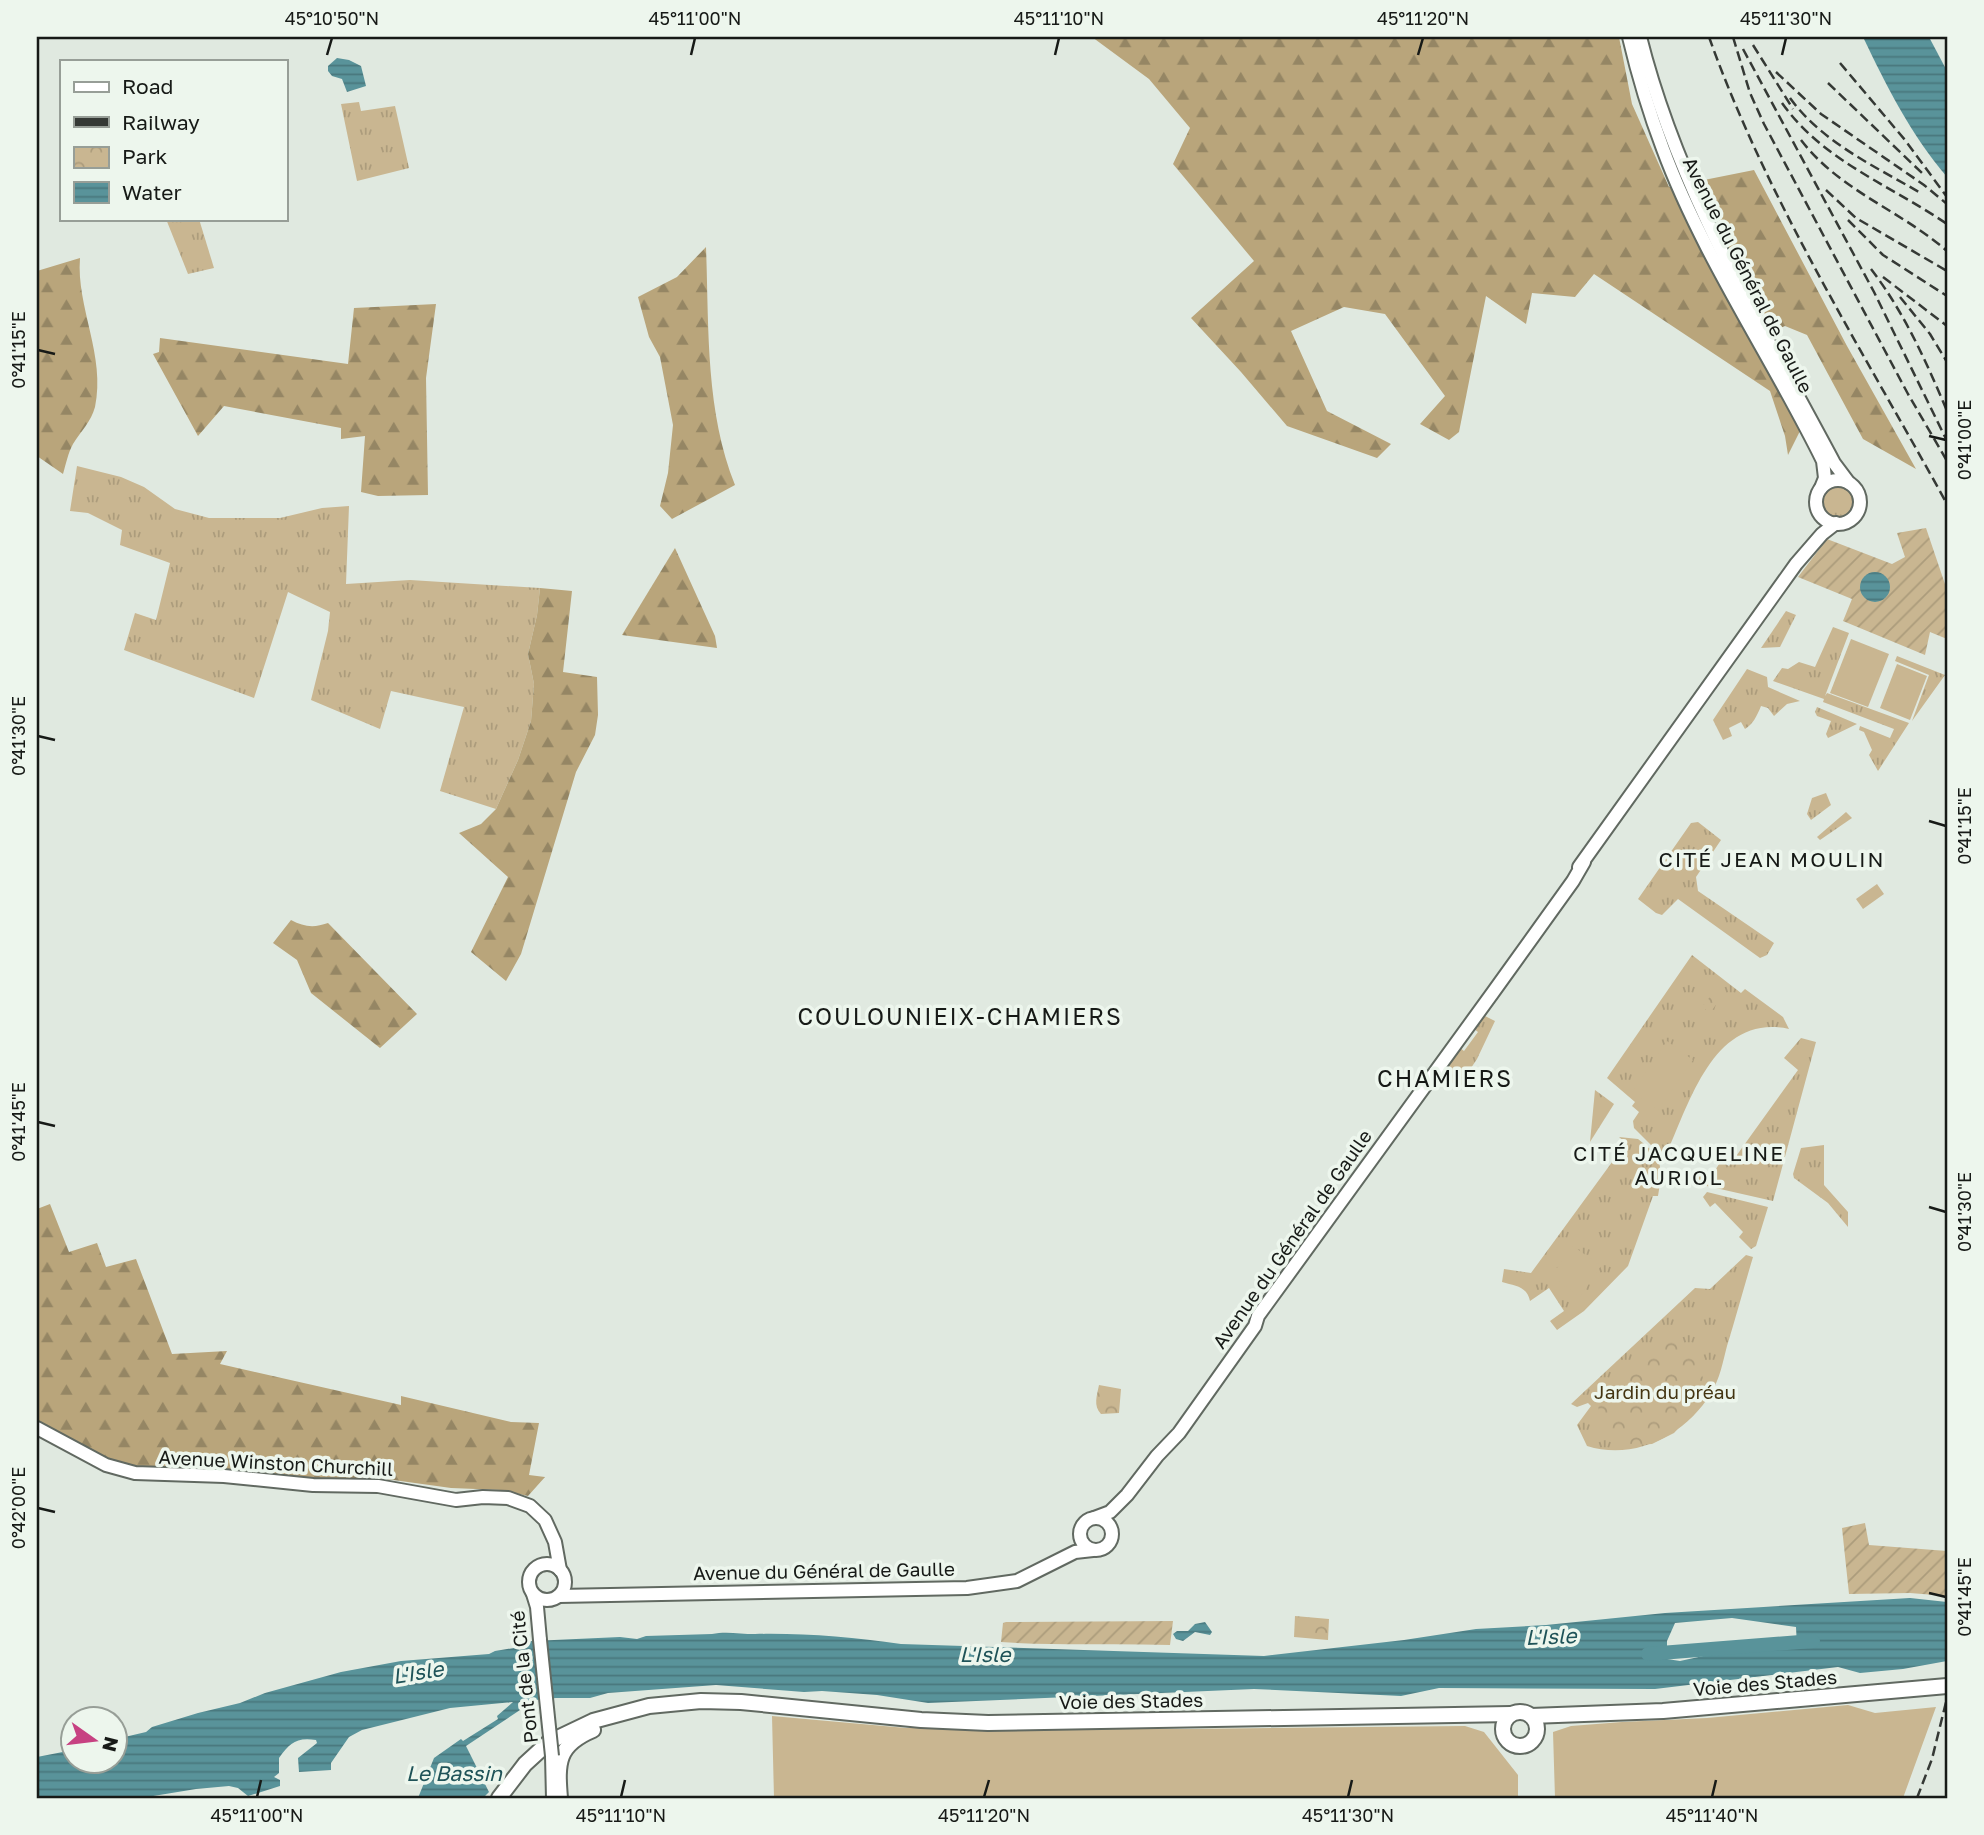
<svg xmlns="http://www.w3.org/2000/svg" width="1984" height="1835" font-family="'Golos Text',sans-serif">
	<defs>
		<pattern id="grass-tufts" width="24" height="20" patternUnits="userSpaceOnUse" patternTransform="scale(1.75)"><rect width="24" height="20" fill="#c9b691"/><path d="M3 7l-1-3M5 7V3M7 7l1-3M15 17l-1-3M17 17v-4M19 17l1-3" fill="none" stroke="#ac9c7c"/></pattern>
		<pattern id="forest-firs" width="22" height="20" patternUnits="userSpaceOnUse" patternTransform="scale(1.75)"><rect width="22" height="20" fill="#b9a57b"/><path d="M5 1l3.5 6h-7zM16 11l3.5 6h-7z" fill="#958664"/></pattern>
		<pattern id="park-crowns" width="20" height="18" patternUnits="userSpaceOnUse" patternTransform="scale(1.75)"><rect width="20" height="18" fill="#c9b691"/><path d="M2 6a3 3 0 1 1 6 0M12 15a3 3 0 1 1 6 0" fill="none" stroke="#ac9c7c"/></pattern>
		<pattern id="garden-furrows" width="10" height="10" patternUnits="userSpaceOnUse" patternTransform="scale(1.75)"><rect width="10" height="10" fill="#c9b691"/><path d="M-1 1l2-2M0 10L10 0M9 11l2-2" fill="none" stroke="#ac9c7c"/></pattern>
		<pattern id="water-rules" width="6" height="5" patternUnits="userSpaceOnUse" patternTransform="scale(1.75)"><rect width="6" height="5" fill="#59939a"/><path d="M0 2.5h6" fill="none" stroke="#49777d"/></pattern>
	</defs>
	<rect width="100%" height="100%" fill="#e0e9e0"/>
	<g fill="url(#grass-tufts)">
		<path d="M359,102L361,111L395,106L409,168L357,181L341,104Z"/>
		<path d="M166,219H199L214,268L188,274Z"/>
		<path d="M77,466L121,477L144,487L175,509L209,518H280L322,508L349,506L346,584L410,580L540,588L537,615L528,654L534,684L531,721L518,760L496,809L440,791L464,707L391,691L380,729L311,700L328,631L330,612L288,592L254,698L124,650L135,613L156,620L170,563L120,545L122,530L88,513L70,511Z"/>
		<circle cx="1839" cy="502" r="16"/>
		<path d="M1786,611L1796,615L1780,647L1761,648Z"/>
		<path d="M1833,627L1849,633L1825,696L1827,693L1909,723L1878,771L1869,755L1872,750L1864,732L1859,730L1860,726L1890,738L1894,729L1823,702L1824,699L1773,681L1782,668L1788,669L1799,662L1815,667Z"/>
		<path d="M1897,656L1945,675L1912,721L1929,675L1895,661Z"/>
		<path d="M1747,669L1767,677L1768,687L1800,701L1787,704L1774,716L1768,708L1761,706C1757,716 1753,724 1745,729L1741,722L1729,728L1732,736L1723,740L1713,720Z"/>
		<path d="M1817,707L1857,724L1828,738L1826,734L1831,721L1817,716L1815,712Z"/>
		<path d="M1826,793L1831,805L1811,820L1807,814L1812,798Z"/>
		<path d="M1846,812L1852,818L1820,840L1817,837Z"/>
		<path d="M1698,822L1721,840L1696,877L1698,891L1774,943L1767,955L1760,958L1678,899L1662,915L1656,913L1638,899L1691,823Z"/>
		<path d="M1692,955L1741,993L1745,989L1783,1017L1789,1029C1714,1013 1690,1102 1666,1155L1662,1156L1634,1128L1633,1121L1639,1112L1632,1106L1635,1102L1607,1078Z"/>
		<path d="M1483,1015L1495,1021L1477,1059L1465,1077L1469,1081L1459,1086L1444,1079L1440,1075L1460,1048L1464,1051L1478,1032L1474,1029Z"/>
		<path d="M1801,1038L1816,1042L1773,1201L1698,1184L1697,1180L1704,1170L1712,1175L1721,1161L1729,1166L1798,1070L1784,1058Z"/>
		<path d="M1595,1090L1614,1104L1590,1142Z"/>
		<path d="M1619,1137L1638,1139C1663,1158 1663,1166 1658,1196H1653L1628,1266L1584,1311L1557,1330L1550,1321L1564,1311L1549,1288L1530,1301C1527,1286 1515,1286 1502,1282L1504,1269L1531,1273L1626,1143Z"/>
		<path d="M1824,1145V1185L1848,1212V1227L1828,1203L1794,1178L1793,1174L1801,1148Z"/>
		<path d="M1707,1192L1768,1207L1756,1246L1751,1249L1739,1237L1743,1232L1715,1203L1710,1207L1703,1197Z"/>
		<path d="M1746,1255L1753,1257C1744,1287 1736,1317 1727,1346C1723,1361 1720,1379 1711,1393C1686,1435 1635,1461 1587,1446L1577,1425L1591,1406L1588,1403L1577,1407L1571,1404L1695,1288L1710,1289Z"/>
	</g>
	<g fill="url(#forest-firs)">
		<path d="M1092,37H1619L1632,104L1669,187L1754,170L1847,346L1916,469L1863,439L1807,335L1785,326L1751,341L1800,431L1788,455L1785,436L1770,391L1594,274L1575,297L1532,293L1526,324L1486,296L1459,432L1449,440L1420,424L1445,396L1385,314L1344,307L1291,331L1327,411L1391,444L1377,458L1287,426L1241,372L1191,318L1254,261L1173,164L1190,128L1149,79Z"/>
		<path d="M706,247C709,326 705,410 735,485L672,519L660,506L668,473L673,425L660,357L649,337L638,297L677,277Z"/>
		<path d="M80,258C76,307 106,356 95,407C91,422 81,431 73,444C68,453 66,464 63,474L37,456V271Z"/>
		<path d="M436,304L426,378L428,495L378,496L361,492L365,436L341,439V428L224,406L198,436L153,354L159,352L160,338L348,364L354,308Z"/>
		<path d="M675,548L715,636L717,648L622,635Z"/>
		<path d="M540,588L572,591L563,672L597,677L598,715L595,735L576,772L521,954L506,981L471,952L508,877L459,833L481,824L496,809L518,760L531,721L534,684L528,654L537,615Z"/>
		<path d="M291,920C304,927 314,928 328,923L417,1014L380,1048L311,993L297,960L273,943Z"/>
		<path d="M50,1204L69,1252L97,1243L106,1267L136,1259L172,1354L227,1351L220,1364L401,1405V1396L511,1422L539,1423L529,1475L545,1477L528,1496L501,1490L451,1488L379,1478L315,1480L124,1467L37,1423V1209Z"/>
	</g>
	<g fill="url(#park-crowns)">
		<path d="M1716,989L1723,995L1710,1013L1702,1007Z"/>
		<path d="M1673,1334L1698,1355L1707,1398L1674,1433L1652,1444L1616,1446L1596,1430L1599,1404Z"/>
		<path d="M1099,1385L1121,1389L1119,1413L1101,1414C1093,1406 1097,1395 1099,1385Z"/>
		<path d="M1295,1616L1329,1619L1328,1640L1294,1637Z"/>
	</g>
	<g fill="url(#garden-furrows)">
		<path d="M1926,528L1947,590V639L1930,632L1925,655L1843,621L1852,599L1798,577L1827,539L1892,564L1905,557L1897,533Z"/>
		<path d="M1865,1523L1869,1545L1947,1551V1596L1910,1593L1849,1594L1842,1528Z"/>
		<path d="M1173,1621L1170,1645C1114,1643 1057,1646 1001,1642L1003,1623L1006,1622Z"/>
	</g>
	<g fill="#c9b691">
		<path d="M1851,639L1889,654L1868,707L1830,693Z"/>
		<path d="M1897,664L1927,676L1910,720L1880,708Z"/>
		<path d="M1877,884L1884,894L1863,909L1856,899Z"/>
		<path d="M1667,1041L1693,1060L1658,1110L1632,1092Z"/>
		<path d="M1573,1246L1601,1266L1580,1297L1551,1276Z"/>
		<path d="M1848,1705L1875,1713L1936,1707L1903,1798H1555L1553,1732L1571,1726L1622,1722L1707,1718Z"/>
		<path d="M772,1716L906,1728L1187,1729L1465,1726L1484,1732L1518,1775V1798H774Z"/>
	</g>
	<g fill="url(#water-rules)" fill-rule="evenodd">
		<path d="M1863,37H1929L1947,71V177C1911,135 1887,87 1863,37Z"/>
		<path d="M337,58L349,60L361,66L366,86L347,92L342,79L332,76L328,71V66Z"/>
		<circle cx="1875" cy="587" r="15"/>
		<path d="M1910,1598L1947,1602V1661L1903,1669L1860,1673L1838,1667L1655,1689L1439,1688L1401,1696L1254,1689L928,1703L877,1695L822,1691L804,1692L716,1685L608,1693L590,1698H556L535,1700L466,1746L489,1792L483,1798H418L434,1758L461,1739L463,1741L498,1719L497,1716L513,1702L450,1708L362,1730L349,1737L331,1763V1770L299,1772L298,1758L317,1743L316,1740C296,1737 290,1743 279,1758V1773L274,1777L280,1780V1786L248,1796L238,1788L229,1786L196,1789L141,1798H37V1757L73,1750L74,1762H116V1739L146,1732L152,1727L198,1713L240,1703L265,1693L341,1672L401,1661L489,1654L495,1651L526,1646L527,1642L532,1641L620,1637L637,1639L646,1636L712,1634C726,1631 740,1634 755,1634C804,1633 852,1637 901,1644L1264,1656L1404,1640L1476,1629L1546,1625L1665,1613ZM1732,1618L1796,1627L1797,1647L1717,1653L1680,1661L1667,1659V1641L1675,1623Z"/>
		<path d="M1205,1622L1212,1632L1210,1635L1195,1632L1183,1641L1176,1639L1173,1634L1177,1631H1188L1195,1624Z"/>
	</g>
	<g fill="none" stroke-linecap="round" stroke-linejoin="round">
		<path stroke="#59939a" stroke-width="14" d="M1648,1654L1813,1641"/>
		<g stroke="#616961" stroke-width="16">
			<g id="secondary">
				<path d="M1629,37C1638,75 1649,112 1663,149C1703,257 1772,357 1823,461L1825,478L1821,488"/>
				<path d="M1640,37C1678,189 1761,326 1834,463L1849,483"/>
				<circle cx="1838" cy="502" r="22"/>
				<path d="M1579,867L1796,564L1822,534L1836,523"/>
				<path d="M37,1428L106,1465L135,1473L224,1476L313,1485L378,1486L456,1500L483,1497L508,1498L530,1506L545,1520L555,1542L560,1570"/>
				<circle cx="1096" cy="1534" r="16"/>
				<path d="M1094,1518L1110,1512L1127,1495L1157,1456L1179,1433L1255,1326L1258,1316L1494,991L1573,881L1584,862"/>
				<circle cx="547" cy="1582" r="18"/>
				<path d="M533,1594L537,1607L540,1640"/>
				<path d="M559,1596L967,1588L1017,1581L1075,1552L1093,1550"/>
				<path d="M552,1756L553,1798"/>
			</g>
		</g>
		<g stroke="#616961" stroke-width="18">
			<g id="primary">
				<circle cx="1520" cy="1729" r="17"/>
				<path d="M1531,1716L1663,1711L1947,1686"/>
				<path d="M499,1798L525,1764L549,1742L593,1721L649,1706L701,1701L741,1702L921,1720L988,1723L1511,1714"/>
				<path d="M560,1798C557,1763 557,1745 593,1730"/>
			</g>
		</g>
		<use href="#secondary" stroke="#fff" stroke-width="12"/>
		<use href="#primary" stroke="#fff" stroke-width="14"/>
		<g stroke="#353935" stroke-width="2.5" stroke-dasharray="10 5" stroke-linecap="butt">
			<path d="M1709,37C1768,202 1863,351 1947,504"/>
			<path d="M1733,37L1750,93L1764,124L1908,394L1947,461"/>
			<path d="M1753,45L1793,109"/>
			<path d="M1743,49L1874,292L1947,441"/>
			<path d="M1840,63L1905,140L1947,197"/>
			<path d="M1776,72L1821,114L1924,185L1947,204"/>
			<path d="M1828,83L1922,173"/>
			<path d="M1790,98C1822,142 1874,166 1919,192"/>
			<path d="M1782,103C1823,161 1890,185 1947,224"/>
			<path d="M1801,140C1840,191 1900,210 1947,251"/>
			<path d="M1826,190L1856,218L1947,271"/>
			<path d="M1848,220L1883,255L1947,296"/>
			<path d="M1871,269C1904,312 1926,361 1947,411"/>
			<path d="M1883,277L1947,326"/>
			<path d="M1900,297L1930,334L1947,362"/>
			<path d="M1917,1798L1932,1759L1947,1698"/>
		</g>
		<g stroke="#616961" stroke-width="16" stroke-linecap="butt">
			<path id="secondary-bridge" d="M540,1640L552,1756"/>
		</g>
		<use href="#secondary-bridge" stroke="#fff" stroke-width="12"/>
	</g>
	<path fill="none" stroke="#171a17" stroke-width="2.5" d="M327,55L332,38M691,55L695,38M1055,55L1059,38M1418,55L1423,38M1782,55L1786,38M38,350L55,354M1929,436L1946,440M38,736L55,740M1929,821L1946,826M38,1122L55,1126M1929,1207L1946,1212M38,1508L55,1512M1929,1593L1946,1597M257,1797L261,1780M621,1797L625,1780M984,1797L989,1780M1348,1797L1352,1780M1712,1797L1716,1780"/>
	<g text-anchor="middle" stroke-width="7" stroke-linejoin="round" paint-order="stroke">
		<g font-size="19" fill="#171a17" stroke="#edf6ed">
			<text transform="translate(1748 275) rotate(63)" y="7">Avenue du Général de Gaulle</text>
			<text transform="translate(1292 1239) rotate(-55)" y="7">Avenue du Général de Gaulle</text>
			<text transform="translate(276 1463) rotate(3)" y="7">Avenue Winston Churchill</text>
			<text transform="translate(824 1571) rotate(-1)" y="7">Avenue du Général de Gaulle</text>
			<text transform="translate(524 1677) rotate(-96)" y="7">Pont de la Cité</text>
			<text transform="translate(1765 1683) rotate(-5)" y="7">Voie des Stades</text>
			<text transform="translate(1131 1701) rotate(-1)" y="7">Voie des Stades</text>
		</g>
		<g font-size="19" fill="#443512" stroke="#edf6ed">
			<text x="1665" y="1399">Jardin du préau</text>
		</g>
		<g font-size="21" letter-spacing="2" fill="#171a17" stroke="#edf6ed">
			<text x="1772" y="867">CITÉ JEAN MOULIN</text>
			<text x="1679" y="1161">CITÉ JACQUELINE<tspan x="1679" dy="24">AURIOL</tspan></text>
		</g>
		<g font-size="21" font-style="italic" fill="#1f5358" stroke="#edf6ed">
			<text transform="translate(1551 1637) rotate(-2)" y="7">L'Isle</text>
			<text x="985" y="1662">L'Isle</text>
			<text transform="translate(418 1673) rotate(-9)" y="7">L'Isle</text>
			<text x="454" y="1781">Le Bassin</text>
		</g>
		<g font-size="23" letter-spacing="2" fill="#171a17" stroke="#edf6ed">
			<text x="960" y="1025">COULOUNIEIX-CHAMIERS</text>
			<text x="1445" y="1087">CHAMIERS</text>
		</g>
	</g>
	<rect width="1984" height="1835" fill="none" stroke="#edf6ed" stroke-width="77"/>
	<rect x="60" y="60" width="228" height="161" fill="#edf6ed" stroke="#979e97" stroke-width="2"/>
	<rect x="74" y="82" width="35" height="10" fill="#ffffff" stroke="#979e97" stroke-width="2"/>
	<text x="122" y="94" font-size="21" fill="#171a17">Road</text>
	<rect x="74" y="117" width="35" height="10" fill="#353935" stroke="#979e97" stroke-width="2"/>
	<text x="122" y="130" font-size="21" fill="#171a17">Railway</text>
	<rect x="74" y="147" width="35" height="21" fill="url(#park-crowns)" stroke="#979e97" stroke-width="2"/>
	<text x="122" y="164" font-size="21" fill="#171a17">Park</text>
	<rect x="74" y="182" width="35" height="21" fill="url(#water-rules)" stroke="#979e97" stroke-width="2"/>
	<text x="122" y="200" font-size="21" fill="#171a17">Water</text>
	<g transform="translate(94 1740) rotate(104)"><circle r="33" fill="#edf6ed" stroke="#979e97" stroke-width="2"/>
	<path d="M0-5L12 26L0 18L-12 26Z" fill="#c74182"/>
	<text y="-10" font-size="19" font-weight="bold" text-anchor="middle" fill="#171a17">N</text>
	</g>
	<rect x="38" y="38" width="1908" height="1759" fill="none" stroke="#171a17" stroke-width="2.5"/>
	<g font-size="18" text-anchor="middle" fill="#171a17">
		<text x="332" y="25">45°10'50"N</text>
		<text x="695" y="25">45°11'00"N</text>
		<text x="1059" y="25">45°11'10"N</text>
		<text x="1423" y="25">45°11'20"N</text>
		<text x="1786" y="25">45°11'30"N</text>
		<text transform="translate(19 350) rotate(-90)" y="6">0°41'15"E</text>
		<text transform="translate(1965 440) rotate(-90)" y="6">0°41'00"E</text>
		<text transform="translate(19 736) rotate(-90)" y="6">0°41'30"E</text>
		<text transform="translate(1965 826) rotate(-90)" y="6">0°41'15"E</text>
		<text transform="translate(19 1122) rotate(-90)" y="6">0°41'45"E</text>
		<text transform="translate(1965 1212) rotate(-90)" y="6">0°41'30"E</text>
		<text transform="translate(19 1508) rotate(-90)" y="6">0°42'00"E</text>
		<text transform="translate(1965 1597) rotate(-90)" y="6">0°41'45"E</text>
		<text x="257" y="1822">45°11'00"N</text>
		<text x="621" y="1822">45°11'10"N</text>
		<text x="984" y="1822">45°11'20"N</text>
		<text x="1348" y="1822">45°11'30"N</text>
		<text x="1712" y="1822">45°11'40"N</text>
	</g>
</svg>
